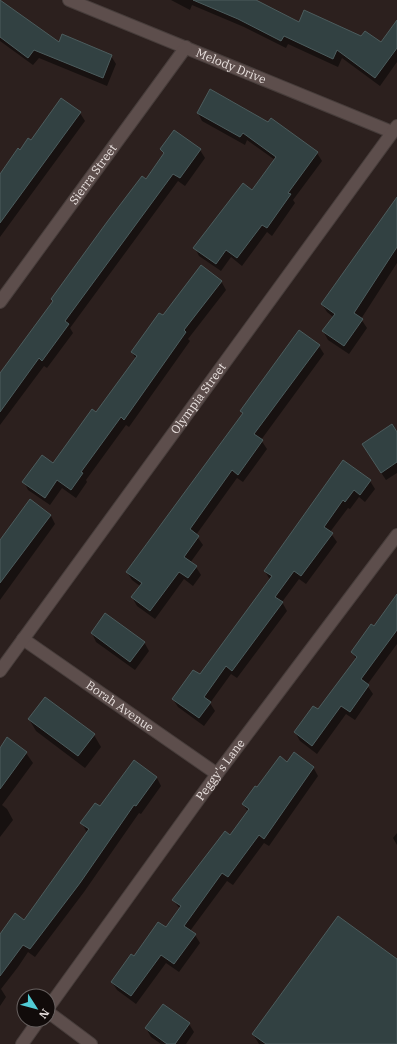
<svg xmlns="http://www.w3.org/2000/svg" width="397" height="1044" font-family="'IBM Plex Serif',serif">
	<rect width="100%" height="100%" fill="#2c201e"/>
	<g fill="#0007">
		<path d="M171,0H247L300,23L381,44L397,37V62L380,86L342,58L338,67L288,44L286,48L244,27L192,5L190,10Z"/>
		<path d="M0,4L59,44L111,56L116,64L107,86L39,58L33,65L0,41Z"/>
		<path d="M62,100L80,113L85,121L0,237V175L20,151L31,142Z"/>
		<path d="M198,113L317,153L322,161L293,200L295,203L272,236L267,232L242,266L231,257L221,271L199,256L195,248L253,192L275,160L247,140L245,145L202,121Z"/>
		<path d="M161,149L200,150L205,158L185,186L178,181L70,328L73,333L47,368L44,366L0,425V375L146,180L164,154Z"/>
		<path d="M397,199V263L361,319L367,328L349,354L328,340L323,331L333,317L327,312L322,304Z"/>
		<path d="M221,281L226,290L188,339L190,341L129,427L126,425L86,480L87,482L76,498L62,488L50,505L28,490L24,482L53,464L97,413L136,359L132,352L163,317Z"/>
		<path d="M319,346L324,354L261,440L267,449L243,482L237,478L196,535L203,545L190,563L196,567L201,575L193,586L184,579L155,619L137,606L132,597L140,586L132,580L127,572L243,414L242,411Z"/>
		<path d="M397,434V473L386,480L368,453Z"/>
		<path d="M343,461L370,481L375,489L365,502L359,497L350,509L348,508L330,532L337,542L306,584L299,579L282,602L287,611L237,678L231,674L210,703L215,711L204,726L178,707L173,699L200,676L270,580L265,571Z"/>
		<path d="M30,501L51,516L55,524L0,600V542Z"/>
		<path d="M397,606V644L367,685L373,694L355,720L346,714L317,754L300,741L295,732L318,711L356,659L352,652L374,627Z"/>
		<path d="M92,633L144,642L149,651L135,670L96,642Z"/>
		<path d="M29,719L94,735L101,747L85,768L36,731Z"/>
		<path d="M0,749L26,753L33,763L2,805L7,809L13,820L0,837Z"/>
		<path d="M134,761L157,778L161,786L141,814L139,813L84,892L35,957L28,952L18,967L1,989L6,997L0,1006V936L24,921L87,833L82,823L100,808Z"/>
		<path d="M287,763L313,767L318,776L269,846L264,843L233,885L227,881L190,931L195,935L200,943L179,972L166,963L136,1004L117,990L112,982L134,957L166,929L180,909L173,900L230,837L248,812L243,804Z"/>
		<path d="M397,833V845L393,838Z"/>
		<path d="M397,960V1044H259L253,1034Z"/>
		<path d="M163,1005L189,1024L194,1032L186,1044H161L151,1037L146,1028Z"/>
	</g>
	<g fill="#324142" stroke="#4c5c5d">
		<path d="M0,0L59,42L62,34L112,55L103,78L34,50L28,58L0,37Z"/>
		<path d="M193,0H256L299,22L304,10L361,36L365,31L381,42L397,20V48L375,78L337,50L333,59L284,36L281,41L238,19Z"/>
		<path d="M210,89L268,122L271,118L318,152L288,193L291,194L267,228L262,225L237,258L226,250L216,264L193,248L243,183L252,190L276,157L243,133L240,137L197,113Z"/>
		<path d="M61,98L81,112L0,223V174L18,148L20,150L28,138L31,140Z"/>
		<path d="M174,130L201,149L180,178L173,174L65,321L69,324L42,361L39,358L0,412V373L53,301L51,299L107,222L142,176L146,179L164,153L160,149Z"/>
		<path d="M397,197V247L354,313L363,319L344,346L322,331L335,314L321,304Z"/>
		<path d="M201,265L222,281L184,330L186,332L124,420L121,417L81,472L83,473L71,490L57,480L45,498L22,482L42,455L53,463L92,409L96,412L137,356L131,352L159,313L163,315Z"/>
		<path d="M299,330L320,345L254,434L263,440L238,475L232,470L190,529L199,536L184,557L197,566L188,578L179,572L150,611L131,597L142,583L126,572L243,413L240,411Z"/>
		<path d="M392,424L397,432V462L381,473L362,444Z"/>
		<path d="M343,460L371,480L360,495L354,490L345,502L343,500L324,527L333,533L301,576L294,571L275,597L283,602L232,671L226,666L204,697L211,702L199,718L172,699L193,670L200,674L272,576L264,571Z"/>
		<path d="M30,499L51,515L0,583V540Z"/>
		<path d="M397,594V630L361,679L369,685L350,712L341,706L312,746L294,732L313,706L318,709L357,657L351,652L371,624L374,626Z"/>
		<path d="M105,613L145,642L130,662L91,633Z"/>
		<path d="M45,697L95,734L78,756L28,719Z"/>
		<path d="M7,737L27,752L0,789V748Z"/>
		<path d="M294,752L314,767L264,839L259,835L228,877L222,873L184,926L196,934L174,964L161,955L131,996L111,982L131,954L134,956L158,922L166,927L181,906L172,900L225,831L230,835L249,809L242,804L255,786L257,787L280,756L287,762Z"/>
		<path d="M134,760L157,777L136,806L134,805L80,883L30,949L23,945L0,976V934L15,913L24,920L89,829L80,823L95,803L100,806Z"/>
		<path d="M338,916L397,959V1044H266L252,1034Z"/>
		<path d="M163,1004L190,1023L175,1044H167L145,1028Z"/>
	</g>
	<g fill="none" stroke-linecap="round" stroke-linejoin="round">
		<g stroke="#473d3b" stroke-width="14">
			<g id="street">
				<path id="s1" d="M69,0L392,132"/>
				<path id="s2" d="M0,302L186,47"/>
				<path id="s3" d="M23,639L217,774"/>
				<path id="s4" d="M0,671L397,126"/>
				<path id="s5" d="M48,1008L217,774L397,535"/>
				<path d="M48,1012L91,1044"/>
				<path d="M22,1044L39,1020"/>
			</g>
		</g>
		<use href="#street" stroke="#5d4e4c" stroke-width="12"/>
	</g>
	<g text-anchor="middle" stroke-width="3.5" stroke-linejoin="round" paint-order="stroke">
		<g font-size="12" fill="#e8e0de" stroke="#110b0a">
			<text dy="4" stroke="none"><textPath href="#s1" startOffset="175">Melody Drive</textPath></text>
			<text dy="4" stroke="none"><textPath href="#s2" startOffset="158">Sierra Street</textPath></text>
			<text dy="4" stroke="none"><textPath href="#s4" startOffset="337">Olympia Street</textPath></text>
			<text dy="4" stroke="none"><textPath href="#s3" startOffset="118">Borah Avenue</textPath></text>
			<text dy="4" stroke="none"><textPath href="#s5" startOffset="294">Peggy's Lane</textPath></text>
		</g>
	</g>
	<g transform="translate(36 1008) rotate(126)"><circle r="19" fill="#110b0a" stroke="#67605f"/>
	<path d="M0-3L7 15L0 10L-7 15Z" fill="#51ccd5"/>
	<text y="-6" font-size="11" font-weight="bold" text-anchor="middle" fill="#e8e0de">N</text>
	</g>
</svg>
